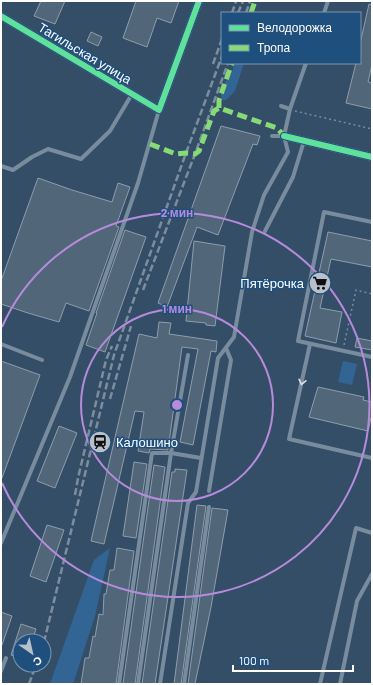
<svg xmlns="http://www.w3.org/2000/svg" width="373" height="685" font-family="Barlow,sans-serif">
	<rect width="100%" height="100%" fill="#354e67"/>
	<g fill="#326594">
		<path d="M235,63H244L235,91L226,100H222C218,84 225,85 232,73C233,70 233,66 235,63Z"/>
		<path d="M343,361L357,364L352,385L338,382Z"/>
		<path d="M110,548L95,616L73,684H50L94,560Z"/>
	</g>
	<g fill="#52667a" stroke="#8d9dad">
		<path d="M41,1H65L55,24L34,16Z"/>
		<path d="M136,1H179L171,23L157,18L147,47L123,38Z"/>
		<path d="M369,4L372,5V65L368,82L372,83V109L346,103L356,63H360V44Z"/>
		<path d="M91,32L102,37L98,46L87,41Z"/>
		<path d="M221,126L260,136L257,145L253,144L218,235L197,227L167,307L158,303Z"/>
		<path d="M38,178L72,190L112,202L118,183L130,187L116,226L119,227L89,311L66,303L59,322L28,313L1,304V281Z"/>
		<path d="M125,230L146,237L105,352L86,345L97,313H96Z"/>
		<path d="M328,232L372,241V267L331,259L320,308L342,312L336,343L305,336Z"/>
		<path d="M194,241L225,246L215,326L206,325V323L186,321Z"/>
		<path d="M159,322L171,323L169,334L217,341L216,352L211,351L193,445L180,442L198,349L182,347L168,450L150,449L149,453L138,451L144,412L135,411L104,544L91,541L139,334L157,338Z"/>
		<path d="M357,338L372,341V350L355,347Z"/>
		<path d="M1,361L40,375L2,478H1Z"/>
		<path d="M318,387L364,397L363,400L372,402V414L368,431L309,417Z"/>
		<path d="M59,426L77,433L55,488L37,481Z"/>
		<path d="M134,462L147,464L136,538L123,536Z"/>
		<path d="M154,465L165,467L135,684H123Z"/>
		<path d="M175,469L187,470L155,684H142L172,472H175Z"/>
		<path d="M197,505L206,506L181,684H174Z"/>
		<path d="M212,508L228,510L211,607L195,684H188Z"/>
		<path d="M47,525L64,530L46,582L30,576Z"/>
		<path d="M117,548L134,551L116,684H81L85,658H89L93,636L95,637L99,614L103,615L104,594H106L110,570H114Z"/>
		<path d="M1,612L12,616L2,645L1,644Z"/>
		<path d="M21,624L36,629L32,641H20V658L11,655Z"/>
	</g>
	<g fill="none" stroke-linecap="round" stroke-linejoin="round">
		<g stroke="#798c9e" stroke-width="1.5" stroke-dasharray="2 3" stroke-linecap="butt">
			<path d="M295,111L372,129"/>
			<path d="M344,345L356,290L372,294"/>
		</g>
		<g stroke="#798c9e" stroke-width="4">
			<path d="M324,13L328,1"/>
			<path d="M281,106L290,109"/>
			<path d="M272,136H284"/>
			<path d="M1,166L13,170L32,157L48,149L81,159L110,131L132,94"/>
			<path d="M372,222L324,212L298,341L372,357"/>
			<path d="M265,231L293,177L304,141"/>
			<path d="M1,344L42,360"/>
			<path d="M310,344L289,439L372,458"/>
			<path d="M209,491L231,360L226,348"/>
			<path d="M1,543L70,377L138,183L159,110"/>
			<path d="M1,671L6,658"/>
			<path d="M119,684L152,453H171L201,458"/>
			<path d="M138,684L171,453L188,355"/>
			<path d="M160,684L188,503L196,492L218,358L234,337L252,232L264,195L288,152L284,136L290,109L306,63"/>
			<path d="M184,684L209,507"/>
			<path d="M320,684L356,528L372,533"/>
			<path d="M340,684L357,601L372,574"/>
		</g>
		<g stroke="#798c9e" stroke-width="8">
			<path d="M1,16L159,110L199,1"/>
			<path d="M284,136L372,157"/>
		</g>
		<g stroke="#7c8e9e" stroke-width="2.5" stroke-dasharray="7 3" stroke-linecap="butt">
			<path d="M232,13L236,1"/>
			<path d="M238,13L243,1"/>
			<path d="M246,13L250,1"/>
			<path d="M213,64L222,39"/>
			<path d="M143,290L195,154L228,63"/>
			<path d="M110,399L131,326"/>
			<path d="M75,495L78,478L106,360L112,346"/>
			<path d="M44,642L114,355L186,153L222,56"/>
			<path d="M29,684L36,665"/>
		</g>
		<g stroke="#86db77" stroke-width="5" stroke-dasharray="10 5" stroke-linecap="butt">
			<path d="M251,13L255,1"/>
			<path d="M219,108V100L232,63"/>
			<path d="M150,144L176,154L186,153L195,154L199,151L214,111L219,108L277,128L284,136"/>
		</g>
		<g stroke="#1f4f7d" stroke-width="8">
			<g id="cycleway">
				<path d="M1,16L159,110L199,1"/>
				<path d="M284,136L372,157"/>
			</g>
		</g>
		<use href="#cycleway" stroke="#60e19b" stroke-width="6"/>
	</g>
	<defs><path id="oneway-chevron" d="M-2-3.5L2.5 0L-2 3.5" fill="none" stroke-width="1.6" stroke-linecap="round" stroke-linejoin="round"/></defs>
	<use stroke="#dee2e7" href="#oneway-chevron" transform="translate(302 382) rotate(103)"/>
	<g fill="none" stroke="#b68bdc" stroke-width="2">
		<circle cx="177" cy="405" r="96"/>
		<path d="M2 327A192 192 0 1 1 2 483"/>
	</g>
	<defs>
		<g id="supermarket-disc" transform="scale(1.15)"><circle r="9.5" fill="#b8c1ca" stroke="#1f4f7d"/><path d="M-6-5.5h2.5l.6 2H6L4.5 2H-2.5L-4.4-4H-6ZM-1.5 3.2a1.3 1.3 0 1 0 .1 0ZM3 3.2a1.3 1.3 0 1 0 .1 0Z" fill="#111"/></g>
		<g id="station-disc" transform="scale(1.15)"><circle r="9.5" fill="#b8c1ca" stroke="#1f4f7d"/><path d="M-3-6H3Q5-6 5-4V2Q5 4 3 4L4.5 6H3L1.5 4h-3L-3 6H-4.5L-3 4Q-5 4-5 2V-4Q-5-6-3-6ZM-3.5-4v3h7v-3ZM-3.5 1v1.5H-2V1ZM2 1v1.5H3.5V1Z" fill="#111"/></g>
	</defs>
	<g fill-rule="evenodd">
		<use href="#supermarket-disc" x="320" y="283"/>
		<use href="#station-disc" x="100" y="442"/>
	</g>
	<g text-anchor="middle" stroke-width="3" stroke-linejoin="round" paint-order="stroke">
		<g font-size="13" fill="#fff" stroke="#1f4f7d">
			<text transform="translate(85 53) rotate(31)" y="5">Тагильская улица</text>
		</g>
		<g font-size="13" fill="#fff" stroke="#1f4f7d" text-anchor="end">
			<text x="304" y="288">Пятёрочка</text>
			<text x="116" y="447" text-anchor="start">Калошино</text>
		</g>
	</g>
	<circle cx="177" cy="405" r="6" fill="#b68bdc" stroke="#1f4f7d" stroke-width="2"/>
	<g font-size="12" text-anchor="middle" font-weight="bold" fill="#b68bdc" stroke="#1f4f7d" stroke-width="3" stroke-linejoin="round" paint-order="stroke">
		<text x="177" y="217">2 мин</text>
		<text x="177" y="313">1 мин</text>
	</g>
	<rect width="373" height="685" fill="none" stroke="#ffffff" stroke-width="4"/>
	<rect x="221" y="12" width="140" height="52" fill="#1f4f7d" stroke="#7995b1"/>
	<rect x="229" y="25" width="20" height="6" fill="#60e19b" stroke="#7995b1"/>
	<text x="257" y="32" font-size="12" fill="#ffffff">Велодорожка</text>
	<rect x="229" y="45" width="20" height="6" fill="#86db77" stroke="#7995b1"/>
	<text x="257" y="52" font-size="12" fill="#ffffff">Тропа</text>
	<g transform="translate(32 653) rotate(146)"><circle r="19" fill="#1f4f7d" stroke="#7995b1"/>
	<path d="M0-3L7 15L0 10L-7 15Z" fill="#b8c1ca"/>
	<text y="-6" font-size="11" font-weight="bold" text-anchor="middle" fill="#ffffff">С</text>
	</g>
	<path d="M233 665v6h120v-6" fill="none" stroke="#ffffff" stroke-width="2"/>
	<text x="239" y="665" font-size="12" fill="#ffffff" stroke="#1f4f7d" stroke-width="3" paint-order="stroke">100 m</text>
</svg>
